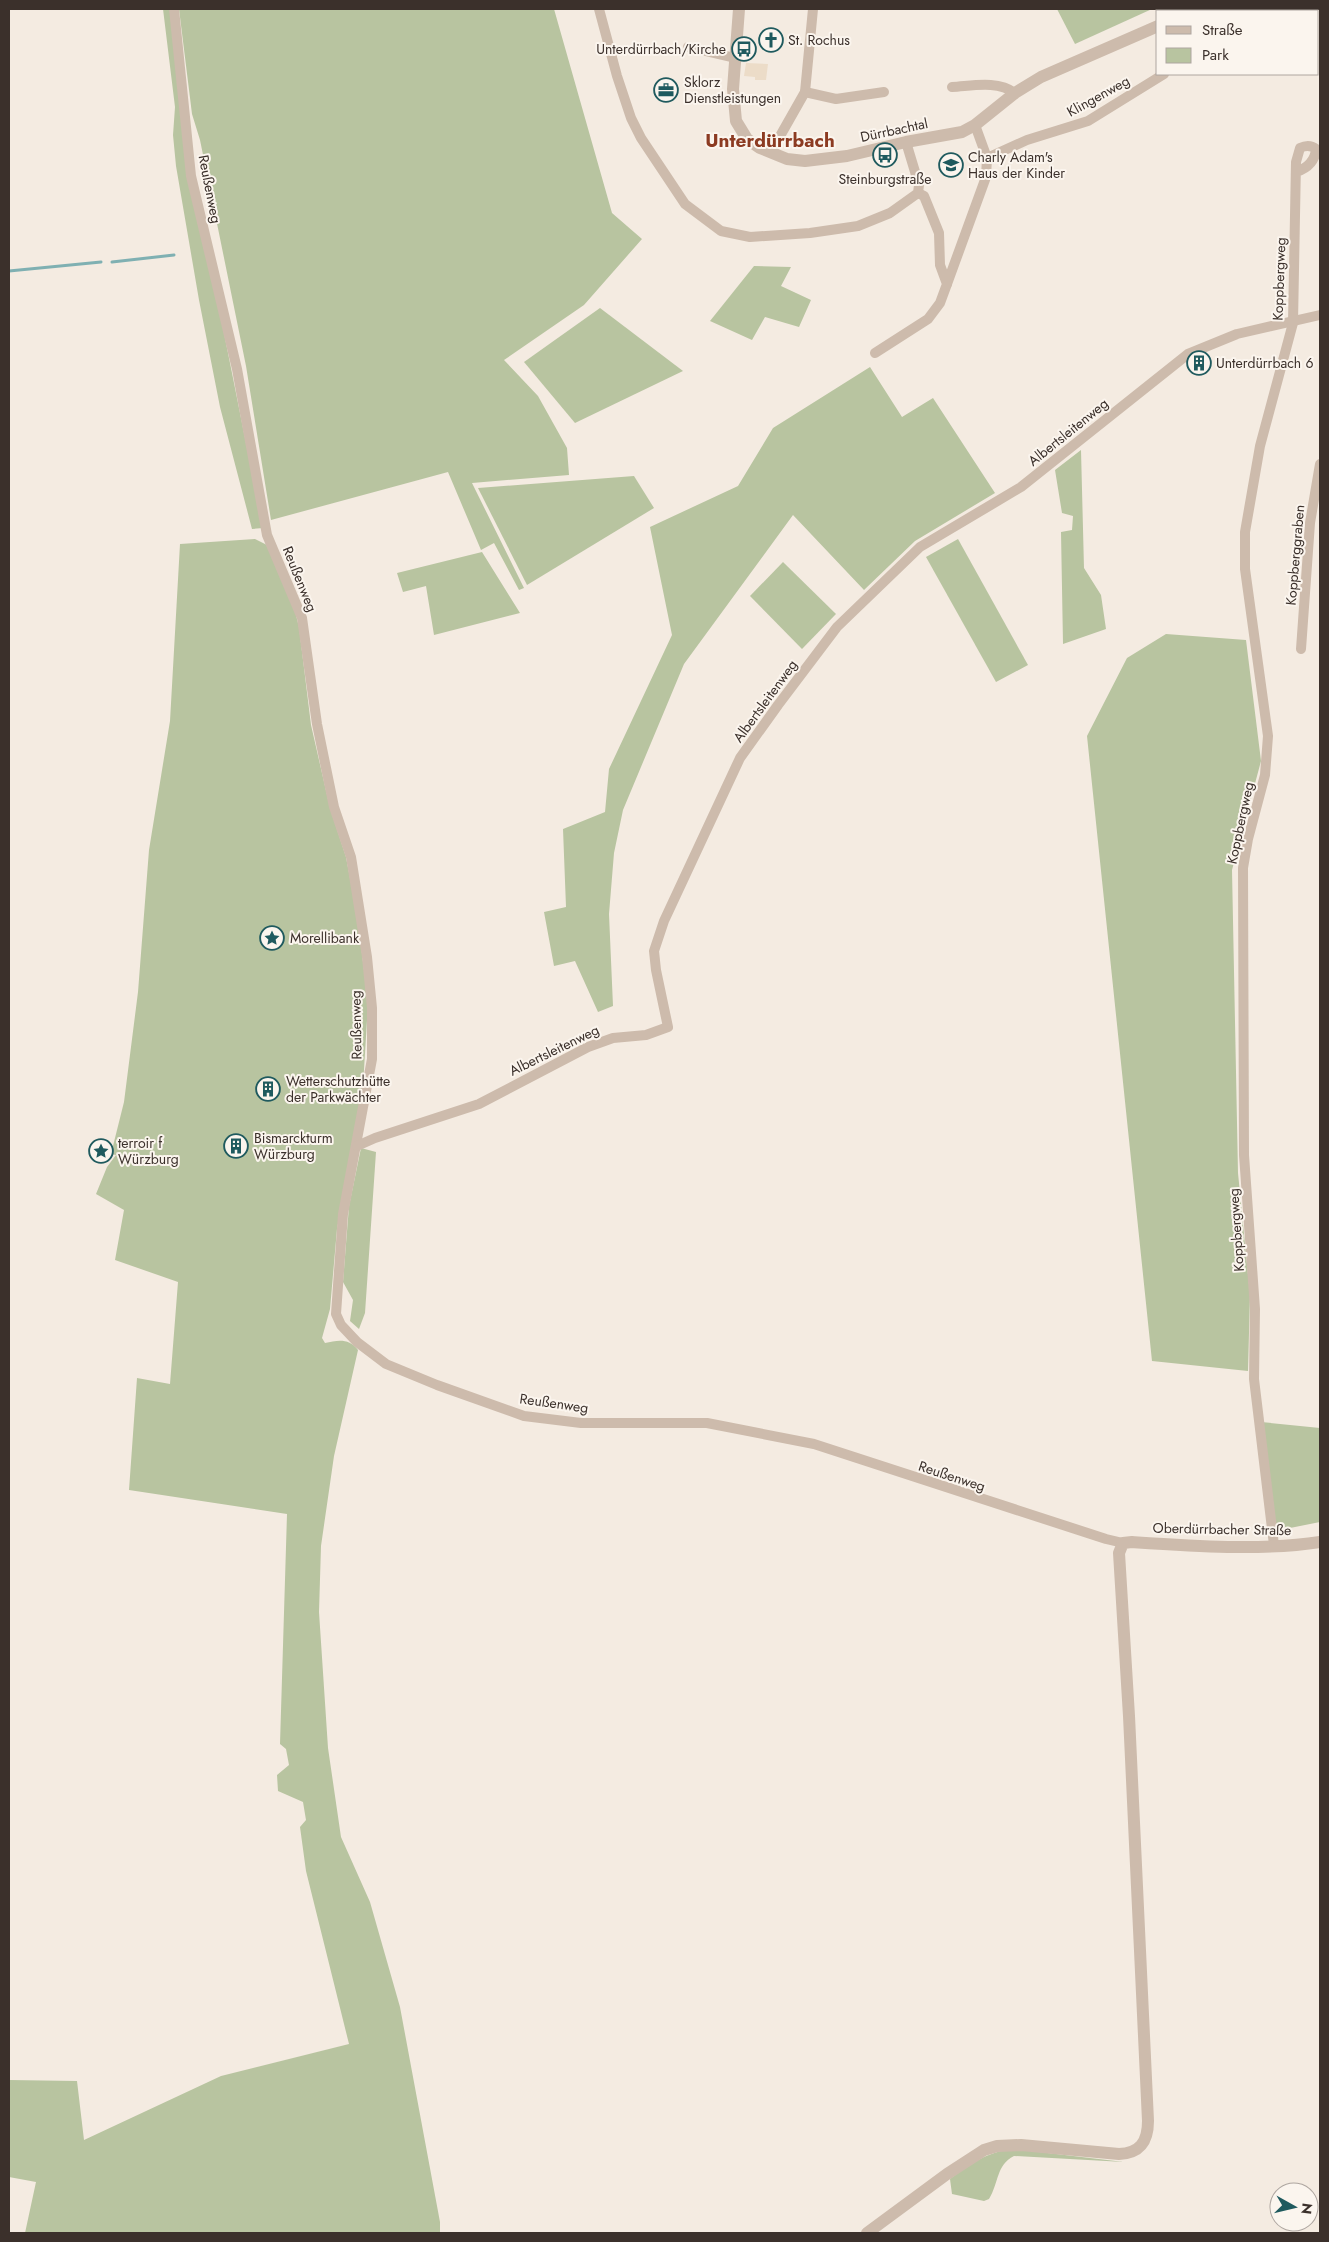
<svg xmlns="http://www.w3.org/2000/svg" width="1329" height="2242" font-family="Jost,sans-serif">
	<rect width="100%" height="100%" fill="#f4ebe1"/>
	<g fill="#b8c4a0">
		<path d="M163,9H170L181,118L263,528L252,529L220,407L199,300L176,166L173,135L175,107Z"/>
		<path d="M179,9H554L612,213L642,239L584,305L504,360L538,396L567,448L569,475L472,483L524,588L519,590L494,543L481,550L448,472L271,520L246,366L200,140L192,114Z"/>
		<path d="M1057,9H1152L1075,44Z"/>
		<path d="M754,266L791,267L781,286L811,300L799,327L765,317L752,340L710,321Z"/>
		<path d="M600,308L683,371L575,423L524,362Z"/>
		<path d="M870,367L902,417L933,398L995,493L915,541L864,590L793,515L684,664L623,810L614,853L609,914L613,1006L598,1012L575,961L554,966L544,912L566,907L563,829L605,812L609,769L672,635L650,527L738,486L773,428Z"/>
		<path d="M1081,450L1084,568L1101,595L1106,629L1063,644L1061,532L1072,530L1073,516L1062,513L1055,470Z"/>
		<path d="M634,476L654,508L527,585L478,488Z"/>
		<path d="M255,539L271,547L291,595L299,627L311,725L330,808L346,857L358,920L368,1004L363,1086L337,1229L330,1309L322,1338L325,1343C338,1340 349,1338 358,1350L334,1456L321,1546L319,1612L328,1748L341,1837L370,1902L400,2007L440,2222V2233H25L36,2182L9,2177V2080L77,2081L84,2140L221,2076L349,2044L306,1871L300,1827L306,1820L303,1802L278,1791L277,1775L289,1765L286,1749L280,1744L287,1514L129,1490L137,1378L170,1384L178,1282L115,1260L124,1210L96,1194L107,1167L116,1155L111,1154L124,1102L138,992L149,850L170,721L180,544Z"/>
		<path d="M958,539L1028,665L996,682L926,557Z"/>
		<path d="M482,552L520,613L434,635L426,586L403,592L397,573Z"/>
		<path d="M783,562L836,614L802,649L750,596Z"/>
		<path d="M1166,634L1246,640L1261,761L1232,870L1238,1173L1250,1295L1248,1371L1152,1361L1087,736L1127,658Z"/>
		<path d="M361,1148L376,1152L365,1313L359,1329L350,1321L353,1300L343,1282L349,1206Z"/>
		<path d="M1261,1422L1320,1428V1522L1275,1531Z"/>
		<path d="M1013,2149L1124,2162L1014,2156C996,2165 999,2183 989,2199L984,2201L952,2194L950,2179C970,2164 987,2152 1013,2149Z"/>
	</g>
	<path fill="#ecdcc8" d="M746,63L768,64L766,80H755V77L744,76Z"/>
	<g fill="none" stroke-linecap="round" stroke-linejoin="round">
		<g stroke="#7fb0b2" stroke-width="3">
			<path d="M112,262L174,255"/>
			<path d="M9,271L101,262"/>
		</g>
		<g stroke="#cdbbac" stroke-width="10">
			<path d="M174,9L191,176L237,369L267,535L302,618L317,724L334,807L351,857L367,957L372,1008V1059L343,1214L336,1314L341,1325L357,1342L386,1364L437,1385L524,1416L581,1423H707L814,1444L1106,1539L1123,1543"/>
			<path d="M599,9L617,76L631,118L641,138L685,204L721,231L750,237L810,233L858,226L890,213L918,193L919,185L906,142"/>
			<path d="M688,47L735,58"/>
			<path d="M952,87C972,86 997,80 1015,93"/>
			<path d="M805,92L836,99L884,92"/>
			<path d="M771,152L805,92L813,9"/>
			<path d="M987,158L1027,140L1088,121L1164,74"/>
			<path d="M947,284L986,177L987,158L975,125"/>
			<path d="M875,353L928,319L940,303L947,284L940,265L939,233L924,196L918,193"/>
			<path d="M1301,649L1310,523L1320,464"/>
			<path d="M357,1146L375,1138L479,1104L588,1047L613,1038L646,1035L668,1027L656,970L654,951L664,921L740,758L778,705L837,627L920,547L1021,487L1188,354L1237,334L1320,315"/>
			<path d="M1274,1545L1254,1379L1255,1309L1244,1155L1243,868L1248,839L1265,775L1268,736L1245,569V532L1260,446L1293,323L1296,162L1300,148C1306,145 1311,145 1316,149C1315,161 1308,168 1296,172"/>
		</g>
		<g stroke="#cdbbac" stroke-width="12">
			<path d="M739,9L733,89L736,121L747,139L760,148L787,159L805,161L847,156L906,142L962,132L975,125L1015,93L1041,77L1158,26"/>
			<path d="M1191,11L1196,9"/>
			<path d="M867,2233L947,2174L984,2150L997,2146L1021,2145L1119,2154C1140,2153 1148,2142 1148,2121L1129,1716L1119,1553L1123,1543L1132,1542C1191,1546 1262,1551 1320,1542"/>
		</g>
	</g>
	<defs>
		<g id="church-ring" transform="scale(1.25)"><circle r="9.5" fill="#fbf5ee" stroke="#1f5a5e" stroke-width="1.5"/><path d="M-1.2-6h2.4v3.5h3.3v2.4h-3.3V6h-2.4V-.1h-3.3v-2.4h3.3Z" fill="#1f5a5e"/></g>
		<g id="bus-ring" transform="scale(1.25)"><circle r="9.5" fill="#fbf5ee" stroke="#1f5a5e" stroke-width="1.5"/><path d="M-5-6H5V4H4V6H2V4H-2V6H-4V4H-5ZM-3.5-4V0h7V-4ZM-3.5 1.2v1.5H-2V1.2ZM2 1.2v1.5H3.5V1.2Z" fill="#1f5a5e"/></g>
		<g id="office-ring" transform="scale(1.25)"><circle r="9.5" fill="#fbf5ee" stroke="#1f5a5e" stroke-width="1.5"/><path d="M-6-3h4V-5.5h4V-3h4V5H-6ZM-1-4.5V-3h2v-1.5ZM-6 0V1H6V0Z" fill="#1f5a5e"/></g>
		<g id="school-ring" transform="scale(1.25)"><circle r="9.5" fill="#fbf5ee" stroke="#1f5a5e" stroke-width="1.5"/><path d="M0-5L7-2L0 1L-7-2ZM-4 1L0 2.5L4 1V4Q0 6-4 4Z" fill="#1f5a5e"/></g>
		<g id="building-ring" transform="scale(1.25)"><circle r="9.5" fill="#fbf5ee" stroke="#1f5a5e" stroke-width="1.5"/><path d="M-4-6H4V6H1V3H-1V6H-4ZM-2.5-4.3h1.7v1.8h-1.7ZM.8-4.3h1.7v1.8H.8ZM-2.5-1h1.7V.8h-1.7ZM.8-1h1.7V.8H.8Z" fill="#1f5a5e"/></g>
		<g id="sight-ring" transform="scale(1.25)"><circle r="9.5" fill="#fbf5ee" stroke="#1f5a5e" stroke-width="1.5"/><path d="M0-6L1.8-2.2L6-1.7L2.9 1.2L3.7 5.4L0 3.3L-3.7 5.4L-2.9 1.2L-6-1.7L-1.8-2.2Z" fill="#1f5a5e"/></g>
	</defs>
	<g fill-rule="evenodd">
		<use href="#church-ring" x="771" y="40"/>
		<use href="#bus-ring" x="744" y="49"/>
		<use href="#office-ring" x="666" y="90"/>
		<use href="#bus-ring" x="885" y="155"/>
		<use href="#school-ring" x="951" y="165"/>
		<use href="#building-ring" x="1199" y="363"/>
		<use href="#sight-ring" x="272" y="938"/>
		<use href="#building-ring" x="268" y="1089"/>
		<use href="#building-ring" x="236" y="1146"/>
		<use href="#sight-ring" x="101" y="1151"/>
	</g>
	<g text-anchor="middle" stroke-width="4" stroke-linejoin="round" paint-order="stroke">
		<g font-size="14" fill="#3b302b" stroke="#fbf5ee" text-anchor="start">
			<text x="788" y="45">St. Rochus</text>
			<text x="726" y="54" text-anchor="end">Unterdürrbach/Kirche</text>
			<text x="684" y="87">Sklorz<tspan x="684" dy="16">Dienstleistungen</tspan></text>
			<text x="968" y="162">Charly Adam's<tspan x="968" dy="16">Haus der Kinder</tspan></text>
			<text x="885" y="184" text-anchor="middle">Steinburgstraße</text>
			<text x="1216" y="368">Unterdürrbach 6</text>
			<text x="290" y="943">Morellibank</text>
			<text x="286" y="1086">Wetterschutzhütte<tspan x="286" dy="16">der Parkwächter</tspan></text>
			<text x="254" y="1143">Bismarckturm<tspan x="254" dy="16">Würzburg</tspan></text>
			<text x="118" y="1148">terroir f<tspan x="118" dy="16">Würzburg</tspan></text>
		</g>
		<g font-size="14" fill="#3b302b" stroke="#fbf5ee">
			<text transform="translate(1098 96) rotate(-29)" y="5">Klingenweg</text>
			<text transform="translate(894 130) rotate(-12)" y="5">Dürrbachtal</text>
			<text transform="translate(210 189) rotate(79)" y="5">Reußenweg</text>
			<text transform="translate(1279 279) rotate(-88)" y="5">Koppbergweg</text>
			<text transform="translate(1068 432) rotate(-39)" y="5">Albertsleitenweg</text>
			<text transform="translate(1295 555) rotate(-85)" y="5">Koppberggraben</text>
			<text transform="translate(300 579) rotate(68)" y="5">Reußenweg</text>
			<text transform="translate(765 701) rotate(-54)" y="5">Albertsleitenweg</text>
			<text transform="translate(1240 823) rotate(-78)" y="5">Koppbergweg</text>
			<text transform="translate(356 1025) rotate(-91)" y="5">Reußenweg</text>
			<text transform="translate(554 1050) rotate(-26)" y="5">Albertsleitenweg</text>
			<text transform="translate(1236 1230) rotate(-94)" y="5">Koppbergweg</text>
			<text transform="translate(554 1403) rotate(8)" y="5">Reußenweg</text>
			<text transform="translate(952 1476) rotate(18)" y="5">Reußenweg</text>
			<text transform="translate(1222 1529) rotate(1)" y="5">Oberdürrbacher Straße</text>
		</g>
		<g font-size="19" font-weight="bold" fill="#8c3b22" stroke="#fbf5ee">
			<text x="770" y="147">Unterdürrbach</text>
		</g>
	</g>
	<rect width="1329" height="2242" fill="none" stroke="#3b302b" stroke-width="20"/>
	<rect x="1156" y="10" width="162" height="65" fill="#fbf5ee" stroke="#aea6a0"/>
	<rect x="1166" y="26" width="25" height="8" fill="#cdbbac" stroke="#aea6a0"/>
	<text x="1202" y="35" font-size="15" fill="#3b302b">Straße</text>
	<rect x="1166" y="48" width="25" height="15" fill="#b8c4a0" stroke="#aea6a0"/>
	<text x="1202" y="60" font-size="15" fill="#3b302b">Park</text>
	<g transform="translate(1294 2207) rotate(98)"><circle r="24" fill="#fbf5ee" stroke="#aea6a0"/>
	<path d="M0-4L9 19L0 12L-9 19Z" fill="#1f5a5e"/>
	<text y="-8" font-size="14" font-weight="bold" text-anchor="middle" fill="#3b302b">N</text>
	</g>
</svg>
